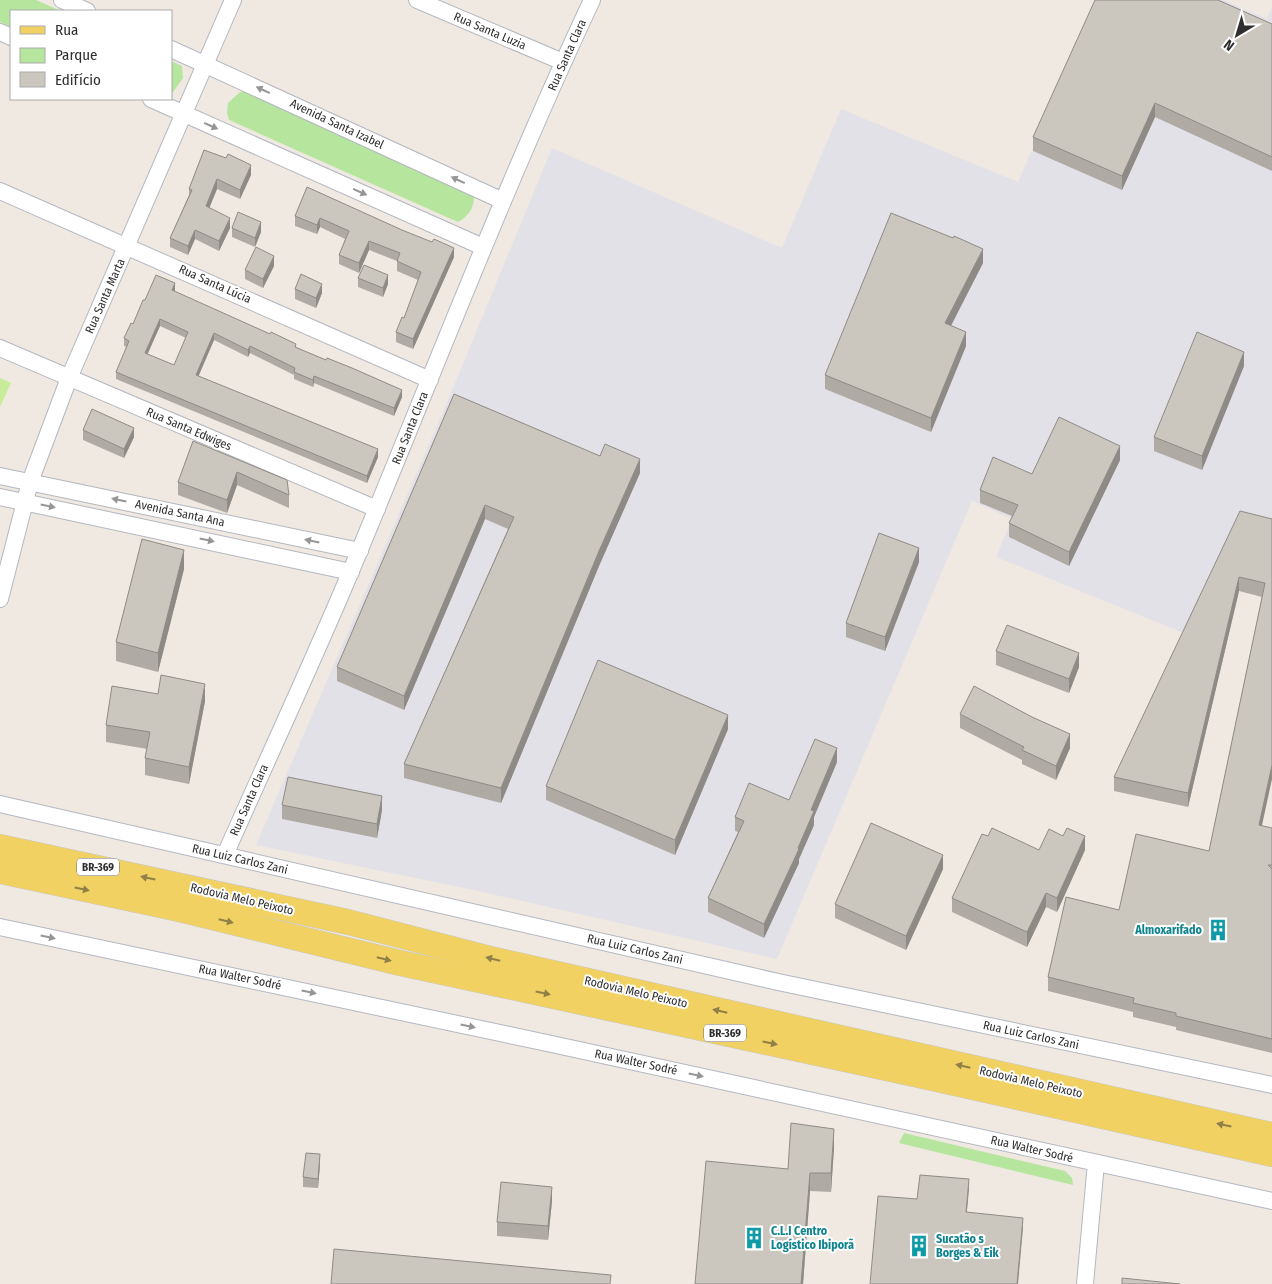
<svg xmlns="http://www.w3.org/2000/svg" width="1272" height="1284" font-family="'Fira Sans Condensed',sans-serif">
	<rect width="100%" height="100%" fill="#efe9e1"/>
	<path fill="#e3e1e8" d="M1097,0H1223L1267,19L1272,7V528L1186,634L996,557L1012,519L972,501L777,959L478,891L256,845L446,405L552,148L782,248L841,109L1018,182Z"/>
	<g fill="#b6e59e">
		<path d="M0,0H36L61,11H11V27L0,22Z"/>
		<path d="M171,61L182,66L183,78L171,95Z"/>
		<path d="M247,90L474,196C474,208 469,216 458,222L229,120L227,113L228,103L240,92Z"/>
		<path d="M904,1133L1065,1171L1072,1178L1073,1185L899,1143Z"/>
	</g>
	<path fill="#c9ec9a" d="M0,378L11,383L0,407Z"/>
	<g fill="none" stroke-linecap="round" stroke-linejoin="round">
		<g stroke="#b4b7c1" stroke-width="18">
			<g id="street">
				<path d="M62,0L87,11"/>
				<path d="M417,0L563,62"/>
				<path d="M0,32L11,37"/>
				<path d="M171,49L503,201"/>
				<path d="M151,99L483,247"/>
				<path d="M0,191L430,380"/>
				<path d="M0,348L377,509"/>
				<path d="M0,476L360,551"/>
				<path d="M0,497L351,572"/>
				<path d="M0,599L30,482L69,378L233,0"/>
				<path d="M0,804L778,982L1272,1085"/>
				<path d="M225,855C270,753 318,651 361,547C437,364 508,179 592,0"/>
				<path d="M0,927L547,1043L1272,1201"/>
				<path d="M1085,1284L1096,1163"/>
			</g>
		</g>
		<g stroke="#c9c9c9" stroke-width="26">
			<g id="primary">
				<path d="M0,847L348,922L495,960L1272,1135"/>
				<path d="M0,871L179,909L400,963L914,1074L1272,1154"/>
			</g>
		</g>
		<use href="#street" stroke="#fff" stroke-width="16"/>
		<use href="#primary" stroke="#f2d163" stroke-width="25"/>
	</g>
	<g fill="#afaba4" fill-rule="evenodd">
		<path d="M1272,24V171L1155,117L1122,190L1033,151V137Z"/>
		<path d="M204,150L251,175L240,199L217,189L209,208L230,228L219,251L195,239L188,255L170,247V238L189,195V189Z"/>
		<path d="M307,187L454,257L413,349L396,342V332L404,318L418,280L397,271V261L369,250L359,273L339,264V255L345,239L320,227L317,234L295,226V216Z"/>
		<path d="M232,228L261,232L255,247L232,237Z"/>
		<path d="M983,263L951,326L966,346L931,432L825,389V375Z"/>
		<path d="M274,266L263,288L245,279V270Z"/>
		<path d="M358,278L388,284L383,297L358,287Z"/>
		<path d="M295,289L322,293L316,308L295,299Z"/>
		<path d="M175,290L174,292L296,347L402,397L394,416L314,383L313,387L294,379V375L250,353L248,357L214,340L198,376L378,457L367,483L116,379V372L127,347L124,346V338L133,324L145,300ZM160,326L186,338L174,365L147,354Z"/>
		<path d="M1244,366L1202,470L1154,451V437Z"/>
		<path d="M454,394L640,473L599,566L501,803L404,778V764L508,529L485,519L404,710L337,681V667Z"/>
		<path d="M83,430L134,437L124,458L83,440Z"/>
		<path d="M193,441L289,495V508L237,485L227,513L178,495V482Z"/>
		<path d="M1120,460L1069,566L1009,537V523L1012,516L980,503V490L1032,474Z"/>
		<path d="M1272,519L1262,826L1272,828V1053L1176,1030V1027L1133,1017V1012L1048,991V977L1119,910L1209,851L1262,597L1239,591L1188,807L1114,791V777Z"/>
		<path d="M919,562L885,651L846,637V623Z"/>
		<path d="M184,569L158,672L116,661V642Z"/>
		<path d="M996,651L1079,667L1069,693L996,665Z"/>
		<path d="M158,694L205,701L189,784L145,775V758L147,749L106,742V725Z"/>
		<path d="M960,714L1070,748L1056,780L1022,764V760L960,728Z"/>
		<path d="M728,729L675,855L546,800V786Z"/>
		<path d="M837,762L814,817V825L799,859V863L764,938L708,912V898L738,832L735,831V817L789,800Z"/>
		<path d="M282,805L382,810L377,838L282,819Z"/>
		<path d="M988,836L1039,850H1085L1057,912L1046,907L1027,947L952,912V898Z"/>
		<path d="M943,869L906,950L835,918V904Z"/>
		<path d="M834,1148L831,1192L810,1191L803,1284H695L788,1169Z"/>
		<path d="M320,1164L318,1188L303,1187V1177Z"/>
		<path d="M552,1201L548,1240L497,1236V1222Z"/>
	</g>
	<g fill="#8e8b86">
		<path d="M1155,103V117L1122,190V176Z"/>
		<path d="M251,165V175L240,199V190Z"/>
		<path d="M217,179V189L206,216V206Z"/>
		<path d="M230,218V228L219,251V241Z"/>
		<path d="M320,218V227L317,234V225Z"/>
		<path d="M261,222V232L255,247V238Z"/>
		<path d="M195,230V239L188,255V246Z"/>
		<path d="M369,241V250L359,273V263Z"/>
		<path d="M454,248V257L413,349V339Z"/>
		<path d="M983,249V263L945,337V323Z"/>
		<path d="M274,256V266L263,288V279Z"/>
		<path d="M388,275V284L383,297V288Z"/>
		<path d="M175,283V290L172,298V290Z"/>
		<path d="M322,284V293L316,308V298Z"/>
		<path d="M160,319V326L145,360V353Z"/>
		<path d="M966,332V346L931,432V418Z"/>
		<path d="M214,333V340L196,382V375Z"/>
		<path d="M250,346V353L248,357V350Z"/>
		<path d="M1244,352V366L1202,470V456Z"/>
		<path d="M314,376V383L313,387V380Z"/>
		<path d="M402,390V397L394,416V408Z"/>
		<path d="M134,428V437L124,458V449Z"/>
		<path d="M1120,446V460L1069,566V552Z"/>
		<path d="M378,449V457L367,483V476Z"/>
		<path d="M640,459V473L599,566L501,803V788L599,551Z"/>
		<path d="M237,472V485L227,513V500Z"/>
		<path d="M485,505V519L404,710V696Z"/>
		<path d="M919,548V562L885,651V637Z"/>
		<path d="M184,550V569L158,672V653Z"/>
		<path d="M1239,577V591L1188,807V793Z"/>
		<path d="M1079,653V667L1069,693V679Z"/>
		<path d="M205,684V701L189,784V767Z"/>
		<path d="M728,715V729L675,855V840Z"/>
		<path d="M1070,734V748L1056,780V766Z"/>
		<path d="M837,748V762L814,817V825L799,859V863L764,938V924L798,848L811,810Z"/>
		<path d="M1272,765V779L1259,839V825Z"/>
		<path d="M382,796V810L377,838V824Z"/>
		<path d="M1085,836V850L1057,912V898Z"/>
		<path d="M943,855V869L906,950V936Z"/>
		<path d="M1046,893V907L1027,947V932Z"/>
		<path d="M834,1129V1148L831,1192V1173Z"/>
		<path d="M320,1154V1164L318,1188V1179Z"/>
		<path d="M810,1173V1191L803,1284H801Z"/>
		<path d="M969,1179V1189L966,1222V1212Z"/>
		<path d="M552,1187V1201L548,1240V1226Z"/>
		<path d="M1023,1218V1228L1018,1284H1017Z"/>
	</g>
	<g fill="#cbc7bf" stroke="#8e8b86" fill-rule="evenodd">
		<path d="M1095,0H1218L1272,24V157L1155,103L1122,176L1033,137Z"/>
		<path d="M204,150L226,158L228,154L251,165L240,190L217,179L206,206L230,218L219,241L195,230L188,246L170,238L192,190L189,189Z"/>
		<path d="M307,187L402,230L432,242L434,239L454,248L413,339L396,332L402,317L404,318L421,272L397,261L400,253L369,241L359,263L339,255L349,231L320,218L317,225L295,216Z"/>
		<path d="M238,212L261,222L255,238L232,228Z"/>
		<path d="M891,213L953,238L954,236L983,249L945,323L966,332L931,418L825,375Z"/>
		<path d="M256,247L274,256L263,279L245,270Z"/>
		<path d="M364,265L388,275L383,288L358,278Z"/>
		<path d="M301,274L322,284L316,298L295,289Z"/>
		<path d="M156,275L175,283L172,290L270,334L271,332L296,344L295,347L326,360L327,358L352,368L402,390L394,408L314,376L313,380L294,372L295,368L250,346L248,350L214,333L196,375L378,449L367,476L116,372L129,341L124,338L131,323L133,324L143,300H145ZM160,319L188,332L174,365L145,353Z"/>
		<path d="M1197,332L1244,352L1202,456L1154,437Z"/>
		<path d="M454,394L600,456L605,444L640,459L599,551L501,788L404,764L514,517L485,505L404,696L337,667Z"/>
		<path d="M92,409L134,428L124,449L83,430Z"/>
		<path d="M1059,417L1120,446L1069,552L1009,523L1018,505L980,490L993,457L1032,474Z"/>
		<path d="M193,441L287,480L289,495L237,472L227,500L178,482Z"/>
		<path d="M1240,511L1272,519V765L1259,825L1272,828V865H1268L1272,869V1039L1176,1016V1013L1133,1003L1134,998L1048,977L1066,897L1119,910L1136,834L1209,851L1265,583L1239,577L1188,793L1114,777Z"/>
		<path d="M879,533L919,548L885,637L846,623Z"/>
		<path d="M142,539L184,550L158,653L116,642Z"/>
		<path d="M1007,625L1079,653L1069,679L996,651Z"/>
		<path d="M598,660L728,715L675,840L546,786Z"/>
		<path d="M161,675L205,684L189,767L145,758L150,732L106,725L112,686L158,694Z"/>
		<path d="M974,686L1032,717L1070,734L1056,766L1022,750L1024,747L960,714Z"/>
		<path d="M815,739L837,748L811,810L814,811L798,848L799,849L764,924L708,898L744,821L735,817L749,783L789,800Z"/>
		<path d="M288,777L382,796L377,824L282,805Z"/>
		<path d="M871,823L943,855L906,936L835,904Z"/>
		<path d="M992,828L1039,850L1049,829L1063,836L1067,828L1085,836L1057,898L1046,893L1027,932L952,898L982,834L988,836Z"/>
		<path d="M791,1123L834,1129L831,1173H810L801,1284H695L706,1161L788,1169Z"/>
		<path d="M306,1153L320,1154L318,1179L303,1177Z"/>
		<path d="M920,1175L969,1179L966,1212L1023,1218L1017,1284H870L878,1196L917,1199Z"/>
		<path d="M501,1182L552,1187L548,1226L497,1222Z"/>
		<path d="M334,1249L611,1275L610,1284H331Z"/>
		<path d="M1122,1278L1180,1284H1122Z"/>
	</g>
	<defs><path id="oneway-solid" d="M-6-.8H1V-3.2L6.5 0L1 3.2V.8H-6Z" transform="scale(1.25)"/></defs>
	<g fill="#969696">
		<use href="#oneway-solid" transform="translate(263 90) rotate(-155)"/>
		<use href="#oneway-solid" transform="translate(211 126) rotate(24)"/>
		<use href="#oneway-solid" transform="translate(458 180) rotate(-155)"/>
		<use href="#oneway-solid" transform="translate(360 192) rotate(24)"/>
		<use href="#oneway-solid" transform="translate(119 500) rotate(-168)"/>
		<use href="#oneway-solid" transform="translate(48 506) rotate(12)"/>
		<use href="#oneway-solid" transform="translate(207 540) rotate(12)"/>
		<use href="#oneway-solid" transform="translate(312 541) rotate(-168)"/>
		<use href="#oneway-solid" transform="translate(48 937) rotate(12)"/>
		<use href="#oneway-solid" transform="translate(309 992) rotate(12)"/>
		<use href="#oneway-solid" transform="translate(468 1026) rotate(12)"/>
		<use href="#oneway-solid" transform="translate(696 1075) rotate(12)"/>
	</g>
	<g fill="#908048">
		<use href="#oneway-solid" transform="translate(148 878) rotate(-168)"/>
		<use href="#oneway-solid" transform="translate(82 889) rotate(12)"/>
		<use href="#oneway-solid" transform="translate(226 921) rotate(14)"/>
		<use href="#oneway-solid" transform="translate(384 959) rotate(14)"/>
		<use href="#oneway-solid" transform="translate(493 959) rotate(-166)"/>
		<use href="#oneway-solid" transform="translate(543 993) rotate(12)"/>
		<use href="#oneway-solid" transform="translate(720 1011) rotate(-167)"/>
		<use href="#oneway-solid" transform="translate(770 1043) rotate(12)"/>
		<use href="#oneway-solid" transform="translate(963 1066) rotate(-167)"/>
		<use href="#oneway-solid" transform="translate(1224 1125) rotate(-168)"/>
	</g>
	<defs>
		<g id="building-bare" transform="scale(1.725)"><path d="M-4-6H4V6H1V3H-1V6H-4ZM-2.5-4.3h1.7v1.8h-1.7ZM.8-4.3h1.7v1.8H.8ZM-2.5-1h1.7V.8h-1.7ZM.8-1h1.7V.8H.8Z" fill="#0f9aa8" stroke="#fff" stroke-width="2.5" paint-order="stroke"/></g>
	</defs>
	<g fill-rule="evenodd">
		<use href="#building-bare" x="1218" y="930"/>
		<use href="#building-bare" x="754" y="1238"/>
		<use href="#building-bare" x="919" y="1246"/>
	</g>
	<g text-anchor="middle" stroke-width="4" stroke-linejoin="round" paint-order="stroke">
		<g fill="#fff" stroke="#6d6d6d" stroke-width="1">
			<rect x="77" y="858.5" width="42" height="17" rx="4"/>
			<rect x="704" y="1024.5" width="42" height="17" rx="4"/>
		</g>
		<g font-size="11" font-weight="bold" fill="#2e2e2e">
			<text x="98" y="871">BR-369</text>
			<text x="725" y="1037">BR-369</text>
		</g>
		<g font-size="12" fill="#2e2e2e" stroke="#fff">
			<text transform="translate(490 31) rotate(23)" y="4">Rua Santa Luzia</text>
			<text transform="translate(567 55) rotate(-66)" y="4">Rua Santa Clara</text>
			<text transform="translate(337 124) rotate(25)" y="4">Avenida Santa Izabel</text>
			<text transform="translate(215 284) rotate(24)" y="4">Rua Santa Lúcia</text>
			<text transform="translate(105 296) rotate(-66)" y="4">Rua Santa Marta</text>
			<text transform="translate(410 428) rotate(-68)" y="4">Rua Santa Clara</text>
			<text transform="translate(189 429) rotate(23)" y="4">Rua Santa Edwiges</text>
			<text transform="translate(180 513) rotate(12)" y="4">Avenida Santa Ana</text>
			<text transform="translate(249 800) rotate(-66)" y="4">Rua Santa Clara</text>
			<text transform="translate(240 859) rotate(13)" y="4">Rua Luiz Carlos Zani</text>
			<text transform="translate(242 899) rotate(13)" y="4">Rodovia Melo Peixoto</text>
			<text transform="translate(635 949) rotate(13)" y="4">Rua Luiz Carlos Zani</text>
			<text transform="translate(240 977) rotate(12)" y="4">Rua Walter Sodré</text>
			<text transform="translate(636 992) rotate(13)" y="4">Rodovia Melo Peixoto</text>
			<text transform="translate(1031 1035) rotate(12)" y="4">Rua Luiz Carlos Zani</text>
			<text transform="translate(636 1062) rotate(12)" y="4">Rua Walter Sodré</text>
			<text transform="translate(1031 1082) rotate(13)" y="4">Rodovia Melo Peixoto</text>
			<text transform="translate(1032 1149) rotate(13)" y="4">Rua Walter Sodré</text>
		</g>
		<g font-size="12" font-weight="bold" fill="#0d838f" stroke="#fff" text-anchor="start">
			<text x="1202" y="934" text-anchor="end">Almoxarifado</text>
			<text x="771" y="1235">C.L.I Centro<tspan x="771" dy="14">Logístico Ibiporã</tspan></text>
			<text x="936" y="1243">Sucatão s<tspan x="936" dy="14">Borges &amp; Eik</tspan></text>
		</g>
	</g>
	<rect x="10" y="10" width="162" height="90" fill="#ffffff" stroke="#ababab"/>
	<rect x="20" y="26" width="25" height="8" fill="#f2d163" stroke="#ababab"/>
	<text x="55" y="35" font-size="15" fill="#2e2e2e">Rua</text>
	<rect x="20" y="48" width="25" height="15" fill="#b6e59e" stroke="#ababab"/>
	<text x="55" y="60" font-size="15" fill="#2e2e2e">Parque</text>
	<rect x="20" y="72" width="25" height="15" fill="#cbc7bf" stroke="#ababab"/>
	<text x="55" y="85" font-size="15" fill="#2e2e2e">Edifício</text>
	<g transform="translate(1237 35) rotate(218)" stroke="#ffffff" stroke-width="4" paint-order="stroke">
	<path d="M0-4L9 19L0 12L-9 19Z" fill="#2e2e2e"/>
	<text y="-8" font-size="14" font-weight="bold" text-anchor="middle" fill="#2e2e2e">N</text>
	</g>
</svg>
